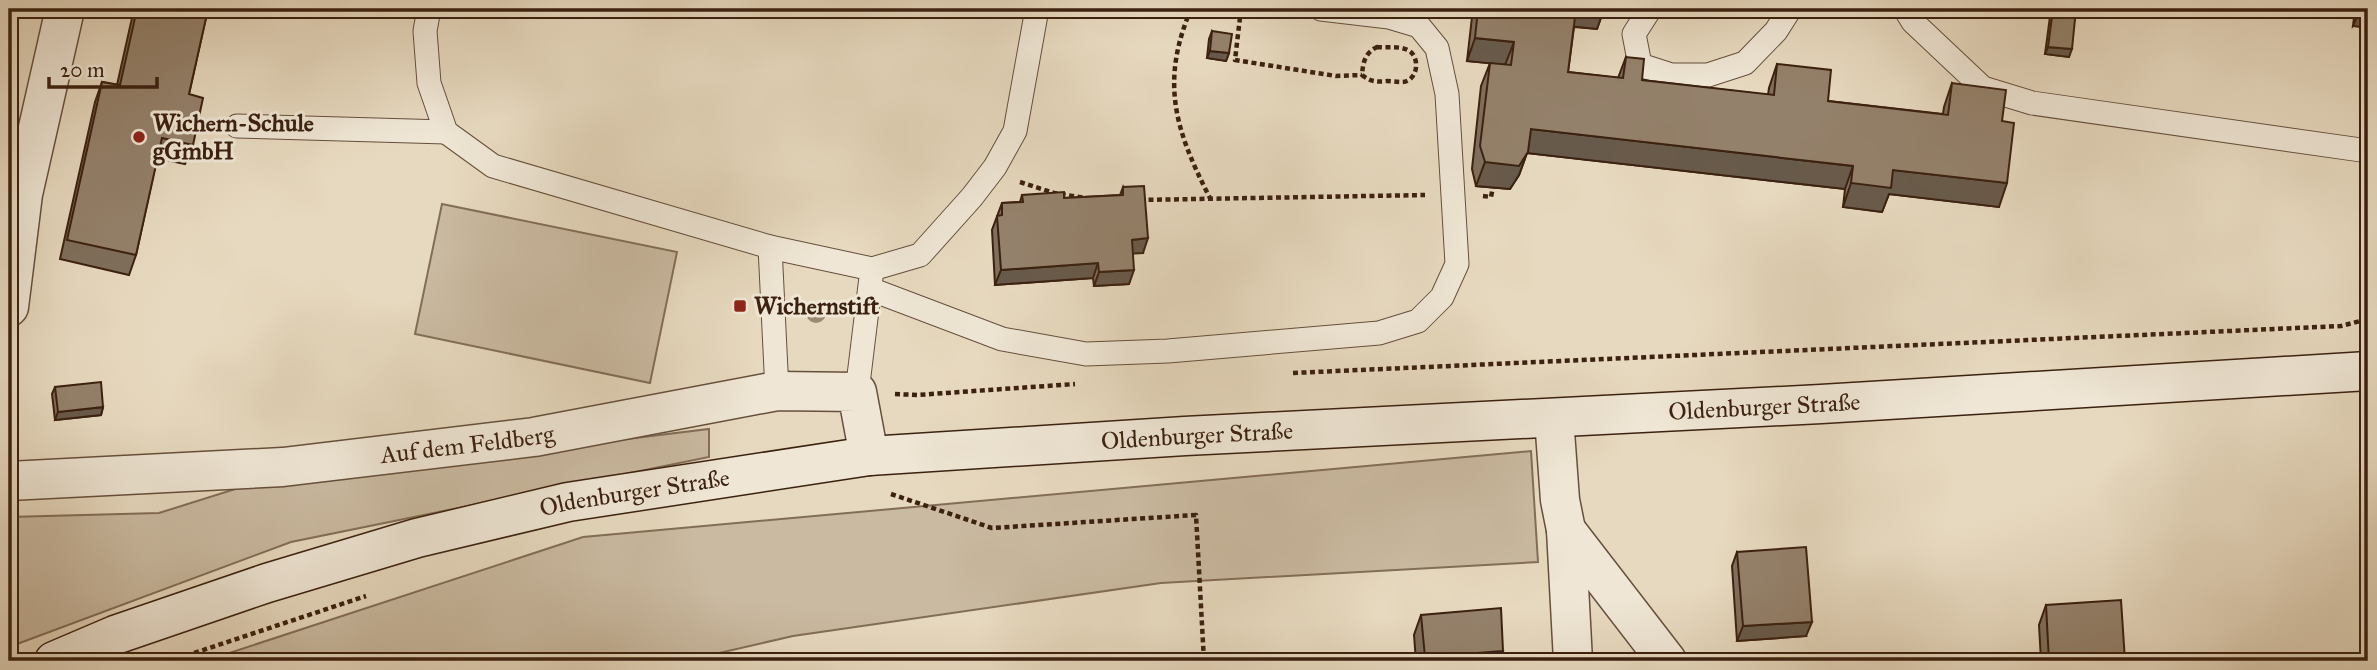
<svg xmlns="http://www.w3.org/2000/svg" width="2377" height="670" font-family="'IM FELL Great Primer',serif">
	<rect width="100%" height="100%" fill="#e7d9bf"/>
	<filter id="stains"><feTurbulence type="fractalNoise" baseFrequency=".00286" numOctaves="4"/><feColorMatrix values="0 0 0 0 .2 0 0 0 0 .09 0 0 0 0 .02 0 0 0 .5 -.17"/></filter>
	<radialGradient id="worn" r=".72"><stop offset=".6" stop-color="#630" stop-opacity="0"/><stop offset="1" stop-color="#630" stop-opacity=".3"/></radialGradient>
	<g fill="#cabaa1" stroke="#826e58" stroke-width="2">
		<path d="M442,204L677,252L650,383L415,334Z"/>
		<path d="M709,429V457L291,542L9,647V517L159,513L248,485Z"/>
		<path d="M1531,451L1538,562L1161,583L793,636L684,661H205L583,537Z"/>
	</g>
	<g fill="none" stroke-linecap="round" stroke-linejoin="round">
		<g stroke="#664f3c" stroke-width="25">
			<g id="service">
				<path d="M429,9L425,31L429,83L446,132L493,166L770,247"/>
				<path d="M1650,9L1634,34L1640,65L1671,75H1708L1745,63L1776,31L1790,9"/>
				<path d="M1905,9L1913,22L1983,88L2032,103L2368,151"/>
				<path d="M237,126L446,132"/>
				<path d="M872,269L920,255L972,197L995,167L1015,131L1037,9"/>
				<path d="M870,289L1002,339L1086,354L1168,351L1379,333L1418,321L1442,297L1457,264L1447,94L1437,48L1419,26L1389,17L1321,9"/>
				<path d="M777,391L770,247L872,269L857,392"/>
			</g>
		</g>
		<g stroke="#664f3c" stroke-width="41">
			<g id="minor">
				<path d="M9,307L23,194L65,9"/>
				<path d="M1554,418L1560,500L1566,530L1573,661"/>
				<path id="s1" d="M9,481L283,467L534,437L777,391L857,392L869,456"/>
				<path d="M1566,530L1667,661"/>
			</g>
		</g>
		<g stroke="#3b2110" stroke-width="41">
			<g id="secondary">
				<path id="s2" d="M54,661L115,635L267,583L417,538L568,502L869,456L1185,436L1821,404L2368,371"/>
			</g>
		</g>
		<g stroke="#3b2110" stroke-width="4.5" stroke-dasharray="5 3.5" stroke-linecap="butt">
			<path d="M1191,9C1160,82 1175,130 1210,198"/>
			<path d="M1241,9L1235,60L1336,76L1362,75"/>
			<path d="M1377,47C1385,48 1397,46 1405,49C1418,52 1420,72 1409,80C1403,84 1395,81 1387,81C1376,82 1371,82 1362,75C1363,62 1365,53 1377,47Z"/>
			<path d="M1020,182L1054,193L1086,198"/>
			<path d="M1483,196L1491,197L1493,187"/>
			<path d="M1140,200L1425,195"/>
			<path d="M1293,373L2341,326L2368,319"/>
			<path d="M895,394L917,395L1075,384"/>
			<path d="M891,494L992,528L1196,515L1204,661"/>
			<path d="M170,661L366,596"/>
		</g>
		<use href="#service" stroke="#efe6d5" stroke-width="23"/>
		<use href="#minor" stroke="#efe6d5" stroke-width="38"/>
		<use href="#secondary" stroke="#efe6d5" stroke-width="38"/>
	</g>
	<circle fill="#9c8973" cx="816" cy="313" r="10"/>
	<g fill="#7f6f5c" stroke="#3b2110" stroke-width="2">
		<path d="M134,9H208L189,94L193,145L185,164L157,158L136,255L129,275L60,259L95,102L102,82L117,85Z"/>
		<path d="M1475,9H1604L1597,29L1574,27L1568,72L1618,78L1626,57L1642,80L1768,95L1769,88L1777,64L1828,101L1943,114L1944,107L1952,83L2002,121L1999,207L1889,194L1882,212L1843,207L1845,189L1527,153L1519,175L1510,189L1476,186L1472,169L1481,86L1490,63L1467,61L1472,17Z"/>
		<path d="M2051,9H2076L2069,57L2045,54Z"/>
		<path d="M2355,9H2368L2353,26Z"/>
		<path d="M1212,31L1229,53L1226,61L1207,58L1209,39Z"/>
		<path d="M1123,187L1143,253H1133L1129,284L1094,286L1093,278L995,285L992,230L1002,203L1020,202L1022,195L1064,198L1120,195Z"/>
		<path d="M55,387L103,407L101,415L55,420L52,394Z"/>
		<path d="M1737,552L1806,636L1737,641L1732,566Z"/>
		<path d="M2046,605L2125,661H2041L2039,625Z"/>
		<path d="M1421,615L1503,651L1500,661H1416L1414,635Z"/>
	</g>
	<g fill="#685a4b" stroke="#3b2110" stroke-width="2">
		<path d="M1574,9H1604L1597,29L1568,26Z"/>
		<path d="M2360,9H2368V28L2353,26Z"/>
		<path d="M1475,38L1514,42L1505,65L1467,61Z"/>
		<path d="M2048,47L2072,49L2069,57L2045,54Z"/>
		<path d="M1210,51L1229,53L1226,61L1207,58Z"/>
		<path d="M1531,129L1853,166L1845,189L1527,153L1519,175L1510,189L1476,186L1485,162Z"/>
		<path d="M1893,170L2007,183L1999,207L1889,194L1882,212L1843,207L1851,183Z"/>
		<path d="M1148,238L1143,253L1127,254L1132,240Z"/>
		<path d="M1098,263L1093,278L995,285L1001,270Z"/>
		<path d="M1134,270L1129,284L1094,286L1099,272Z"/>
		<path d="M103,407L101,415L55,420L58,412Z"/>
		<path d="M1812,622L1806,636L1737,641L1743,626Z"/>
		<path d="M1503,651L1500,661H1424L1425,657Z"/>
	</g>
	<g fill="#94816b" stroke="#3b2110" stroke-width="2">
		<path d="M137,9H208L189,94L203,98L193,145L162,138L136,255L67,240L102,82L120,85Z"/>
		<path d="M1478,9H1576L1568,72L1623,78L1626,57L1644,59L1642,80L1774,95L1777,64L1831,70L1828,101L1948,115L1952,83L2006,90L2002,121L2014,123L2007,183L1893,170L1891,188L1851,183L1853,166L1531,129L1528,152L1519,166L1485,162L1480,146L1490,63L1511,65L1514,42L1475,38Z"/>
		<path d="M2053,9H2076L2072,49L2048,47Z"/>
		<path d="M1212,31L1232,34L1229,53L1210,51Z"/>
		<path d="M1144,186L1148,238L1132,240L1134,270L1099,272L1098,263L1001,270L997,216L1002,215V203L1023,202L1022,195L1064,192V198L1123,195V187Z"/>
		<path d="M101,382L103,407L58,412L55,387Z"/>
		<path d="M1806,547L1812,622L1743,626L1737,552Z"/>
		<path d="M2121,600L2125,661H2049L2046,605Z"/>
		<path d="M1501,608L1503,651L1425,657L1421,615Z"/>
		<path d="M1495,656L1496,661H1443Z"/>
	</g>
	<g fill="#8f2418" stroke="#efe6d5" stroke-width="2.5">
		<circle cx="139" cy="137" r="7"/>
		<rect x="733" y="299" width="14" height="14" rx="3.5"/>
	</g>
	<g text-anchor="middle" stroke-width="6" stroke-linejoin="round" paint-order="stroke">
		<g font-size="24" font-weight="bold" fill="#3b2110" stroke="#efe6d5" text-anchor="start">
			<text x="153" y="131">Wichern-Schule<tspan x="153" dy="28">gGmbH</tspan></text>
			<text x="754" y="314">Wichernstift</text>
		</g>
		<g font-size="24" fill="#3b2110" stroke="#efe6d5">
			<text dy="8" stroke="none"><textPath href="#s2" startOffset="1740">Oldenburger Straße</textPath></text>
			<text dy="8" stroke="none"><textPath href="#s2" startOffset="1172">Oldenburger Straße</textPath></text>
			<text dy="8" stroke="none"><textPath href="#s1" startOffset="460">Auf dem Feldberg</textPath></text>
			<text dy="8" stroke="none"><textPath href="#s2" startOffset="606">Oldenburger Straße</textPath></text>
		</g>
	</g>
	<rect width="2377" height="670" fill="none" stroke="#e7d9bf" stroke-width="35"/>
	<rect x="10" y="10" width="2356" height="649" fill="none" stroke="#3b2110" stroke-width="3.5"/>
	<rect x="18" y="18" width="2342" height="635" fill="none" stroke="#3b2110" stroke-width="2"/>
	<path d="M49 77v10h108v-10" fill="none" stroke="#3b2110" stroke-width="3.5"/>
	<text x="60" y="77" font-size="21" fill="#3b2110" stroke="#efe6d5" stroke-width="5" paint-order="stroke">20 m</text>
	<rect width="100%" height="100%" filter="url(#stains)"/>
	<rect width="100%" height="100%" fill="url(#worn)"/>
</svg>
